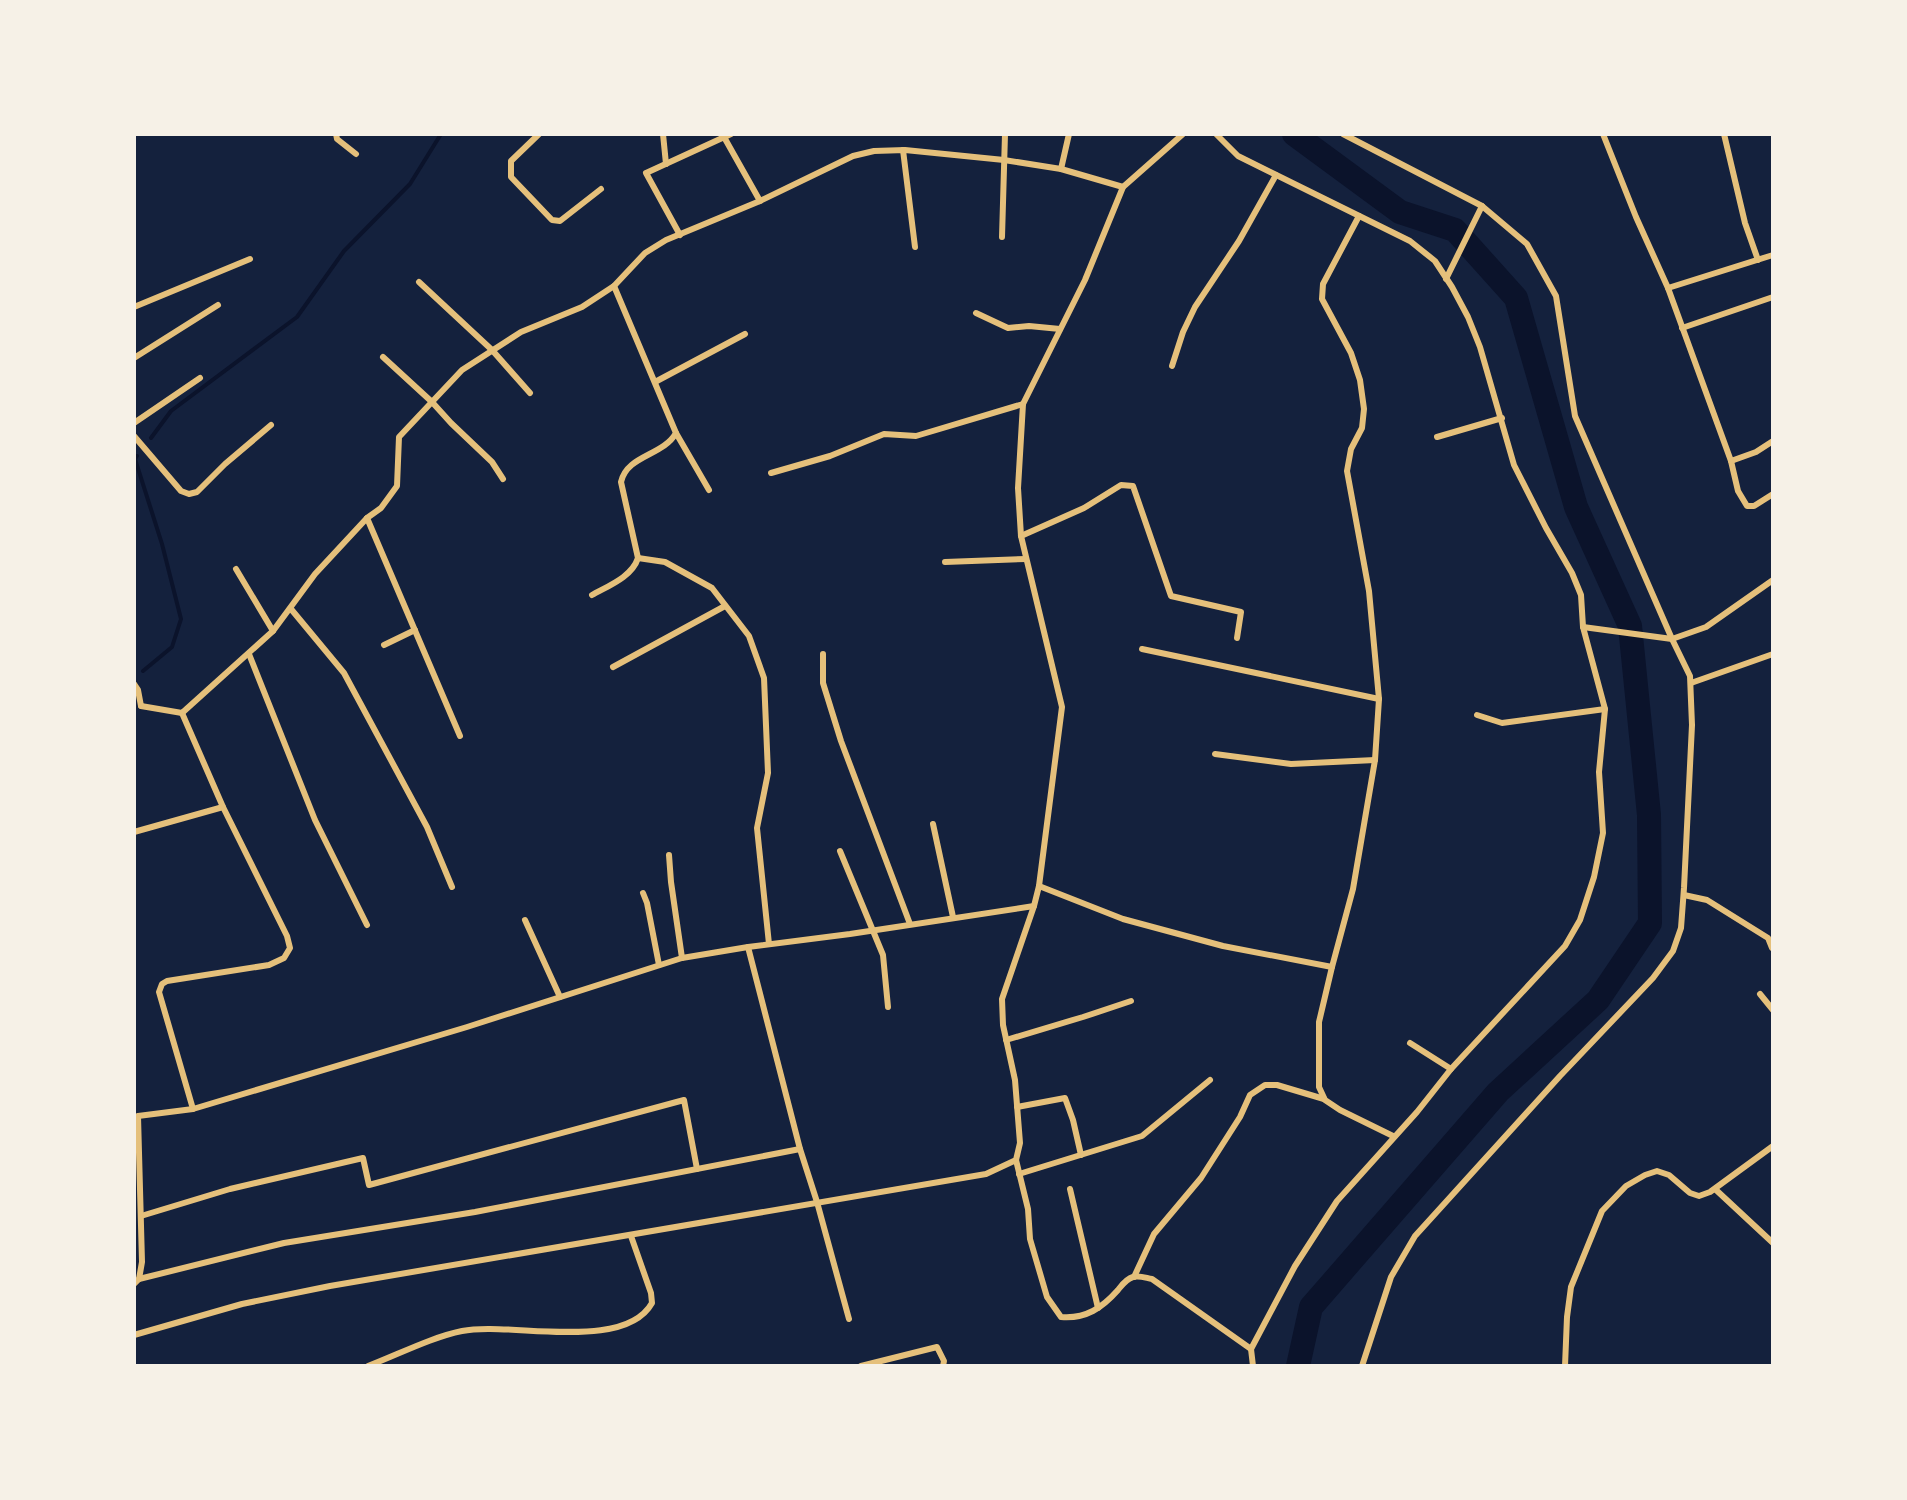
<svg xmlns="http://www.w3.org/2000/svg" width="1907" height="1500" font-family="'Sofia Sans Condensed',sans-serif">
	<rect width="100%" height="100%" fill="#14213d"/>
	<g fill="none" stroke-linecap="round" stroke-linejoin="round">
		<g stroke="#0b132b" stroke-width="4">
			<path d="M151,438L171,411L297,317L344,251L410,184L441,134"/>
			<path d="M137,456L135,459L162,544L181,619L172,647L143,671"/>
		</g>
		<path stroke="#0b132b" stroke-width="24" d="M1294,134L1400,212L1455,230L1516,298L1576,507L1630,626L1649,815L1650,923L1598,1000L1498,1092L1311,1307L1298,1366"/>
		<g stroke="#e5c07b" stroke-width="6">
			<path d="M336,134L337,139L356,154"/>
			<path d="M539,134L511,161V177L552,220L560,221L601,189"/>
			<path d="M663,134L666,164"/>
			<path d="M1216,134L1238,156L1410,241L1435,261L1452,287L1468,317L1480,347L1514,465L1546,528L1572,573L1581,595L1583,627L1605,709L1599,772L1603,833L1594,877L1580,920L1565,946L1451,1069L1417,1112L1337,1201L1295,1266L1251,1349L1253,1366"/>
			<path d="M1343,134L1482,206L1527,244L1556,296L1575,416L1672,639L1690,676L1692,725L1684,888L1681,928L1673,951L1653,978L1560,1076L1415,1236L1391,1277L1362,1366"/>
			<path d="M1603,134L1636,217L1668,288L1731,461L1738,491L1747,506H1754L1773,494"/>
			<path d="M1724,134L1745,223L1758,260"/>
			<path d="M724,137L760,201"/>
			<path d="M903,150L915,247"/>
			<path d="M1061,169L1069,134"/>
			<path d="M1359,216L1323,284L1322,299L1351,353L1360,380L1364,409L1362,428L1351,449L1347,471L1369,591L1379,699L1375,760L1353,889L1332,967L1319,1022V1087L1325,1100L1340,1110L1393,1136"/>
			<path d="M680,235L646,173L731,134"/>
			<path d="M1002,237L1005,134"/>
			<path d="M1446,279L1482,206"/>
			<path d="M419,282L492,350L530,393"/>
			<path d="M1668,288L1773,255"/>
			<path d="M134,307L250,259"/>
			<path d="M976,313L1008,328L1029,326L1060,329"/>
			<path d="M1682,328L1773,297"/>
			<path d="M383,357L432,402L451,423L492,462L503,479"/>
			<path d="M134,358L218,305"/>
			<path d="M1172,366L1183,332L1195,307L1239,241L1276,175"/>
			<path d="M655,382L745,334"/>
			<path d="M134,423L200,378"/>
			<path d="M676,433L709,490"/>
			<path d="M134,436L181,491L189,494L197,492L225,464L271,425"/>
			<path d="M1437,437L1502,418"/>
			<path d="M1731,461L1756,452L1773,441"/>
			<path d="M771,473L830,456L884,434L916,436L1023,404"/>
			<path d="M367,518L460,736"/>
			<path d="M1021,536L1084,508L1121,485L1133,486L1171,596L1241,612L1237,638"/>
			<path d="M638,558L665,562L712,588L749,636L764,678L768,773L757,828L769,944"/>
			<path d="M945,562L1026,559"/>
			<path d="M236,569L273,631"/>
			<path d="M592,595C608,586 632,577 638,558L621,482C627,455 663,456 676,433L614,286"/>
			<path d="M291,609L344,673L427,827L452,887"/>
			<path d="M1583,627L1672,639L1706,627L1773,580"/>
			<path d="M384,645L415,630"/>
			<path d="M1142,649L1379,699"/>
			<path d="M249,654L315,820L367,925"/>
			<path d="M823,654V683L841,741L910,924"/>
			<path d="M613,667L725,606"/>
			<path d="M1691,683L1773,654"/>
			<path d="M134,684L138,690L141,706"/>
			<path d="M141,706L182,713L273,631L315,574L367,518L381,508L397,486L399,437L462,370L521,332L582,307L614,286L645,253L666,240L760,201L853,156L874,151L905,150L1004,160L1061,169L1123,187"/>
			<path d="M182,713L223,807L287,936L290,948L284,958L269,965L167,981L162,984L159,992L193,1109"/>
			<path d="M1477,715L1502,723L1605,709"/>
			<path d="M1215,754L1291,764L1375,760"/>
			<path d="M933,824L953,917"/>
			<path d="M134,832L223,807"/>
			<path d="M840,851L883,955L888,1007"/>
			<path d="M669,855L671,882L682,958"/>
			<path d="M1039,886L1123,919L1223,946L1332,967"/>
			<path d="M643,893L647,903L659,965"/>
			<path d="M1684,895L1707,900L1768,938L1772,948"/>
			<path d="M525,920L560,997"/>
			<path d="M748,947L800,1149L817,1202L849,1319"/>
			<path d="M1760,994L1773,1010"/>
			<path d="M1006,1040L1083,1017L1131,1001"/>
			<path d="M1410,1043L1451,1069"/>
			<path d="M1017,1107L1065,1098L1073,1120L1081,1155"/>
			<path d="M1016,1160L1028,1209L1030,1239L1047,1297L1061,1317C1086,1319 1102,1308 1118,1290C1122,1285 1126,1279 1133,1277C1139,1275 1146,1278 1152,1279L1251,1349"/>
			<path d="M1019,1174L1142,1136L1210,1080"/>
			<path d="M1070,1189L1098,1308"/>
			<path d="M1715,1189L1773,1243"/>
			<path d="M141,1216L230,1189L363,1158L369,1185L684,1100L697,1169"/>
			<path d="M1134,1277L1154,1234L1201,1178L1240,1117L1250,1095L1265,1085H1277L1324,1099"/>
			<path d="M139,1279L284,1243L475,1212L800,1149"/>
			<path d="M134,1284L139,1279L142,1262L138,1116L193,1109L467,1027L682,958L748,947L850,934L1034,906"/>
			<path d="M134,1335L242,1304L330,1286L986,1174L1016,1160L1020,1143L1015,1080L1003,1025L1002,999L1034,906L1039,886L1062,707L1021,536L1018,488L1023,404L1085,280L1123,187L1183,134"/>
			<path d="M368,1366C397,1355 432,1337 462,1331C509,1321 624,1353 652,1303L651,1293L631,1236"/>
			<path d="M861,1366L937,1347L944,1361L943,1366"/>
			<path d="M1565,1366L1567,1317L1571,1287L1602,1211L1626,1186L1645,1175L1657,1171L1669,1175L1690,1193L1699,1196L1710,1192L1773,1146"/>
		</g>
	</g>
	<rect width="1907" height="1500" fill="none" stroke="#f6f1e7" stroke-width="272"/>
</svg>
